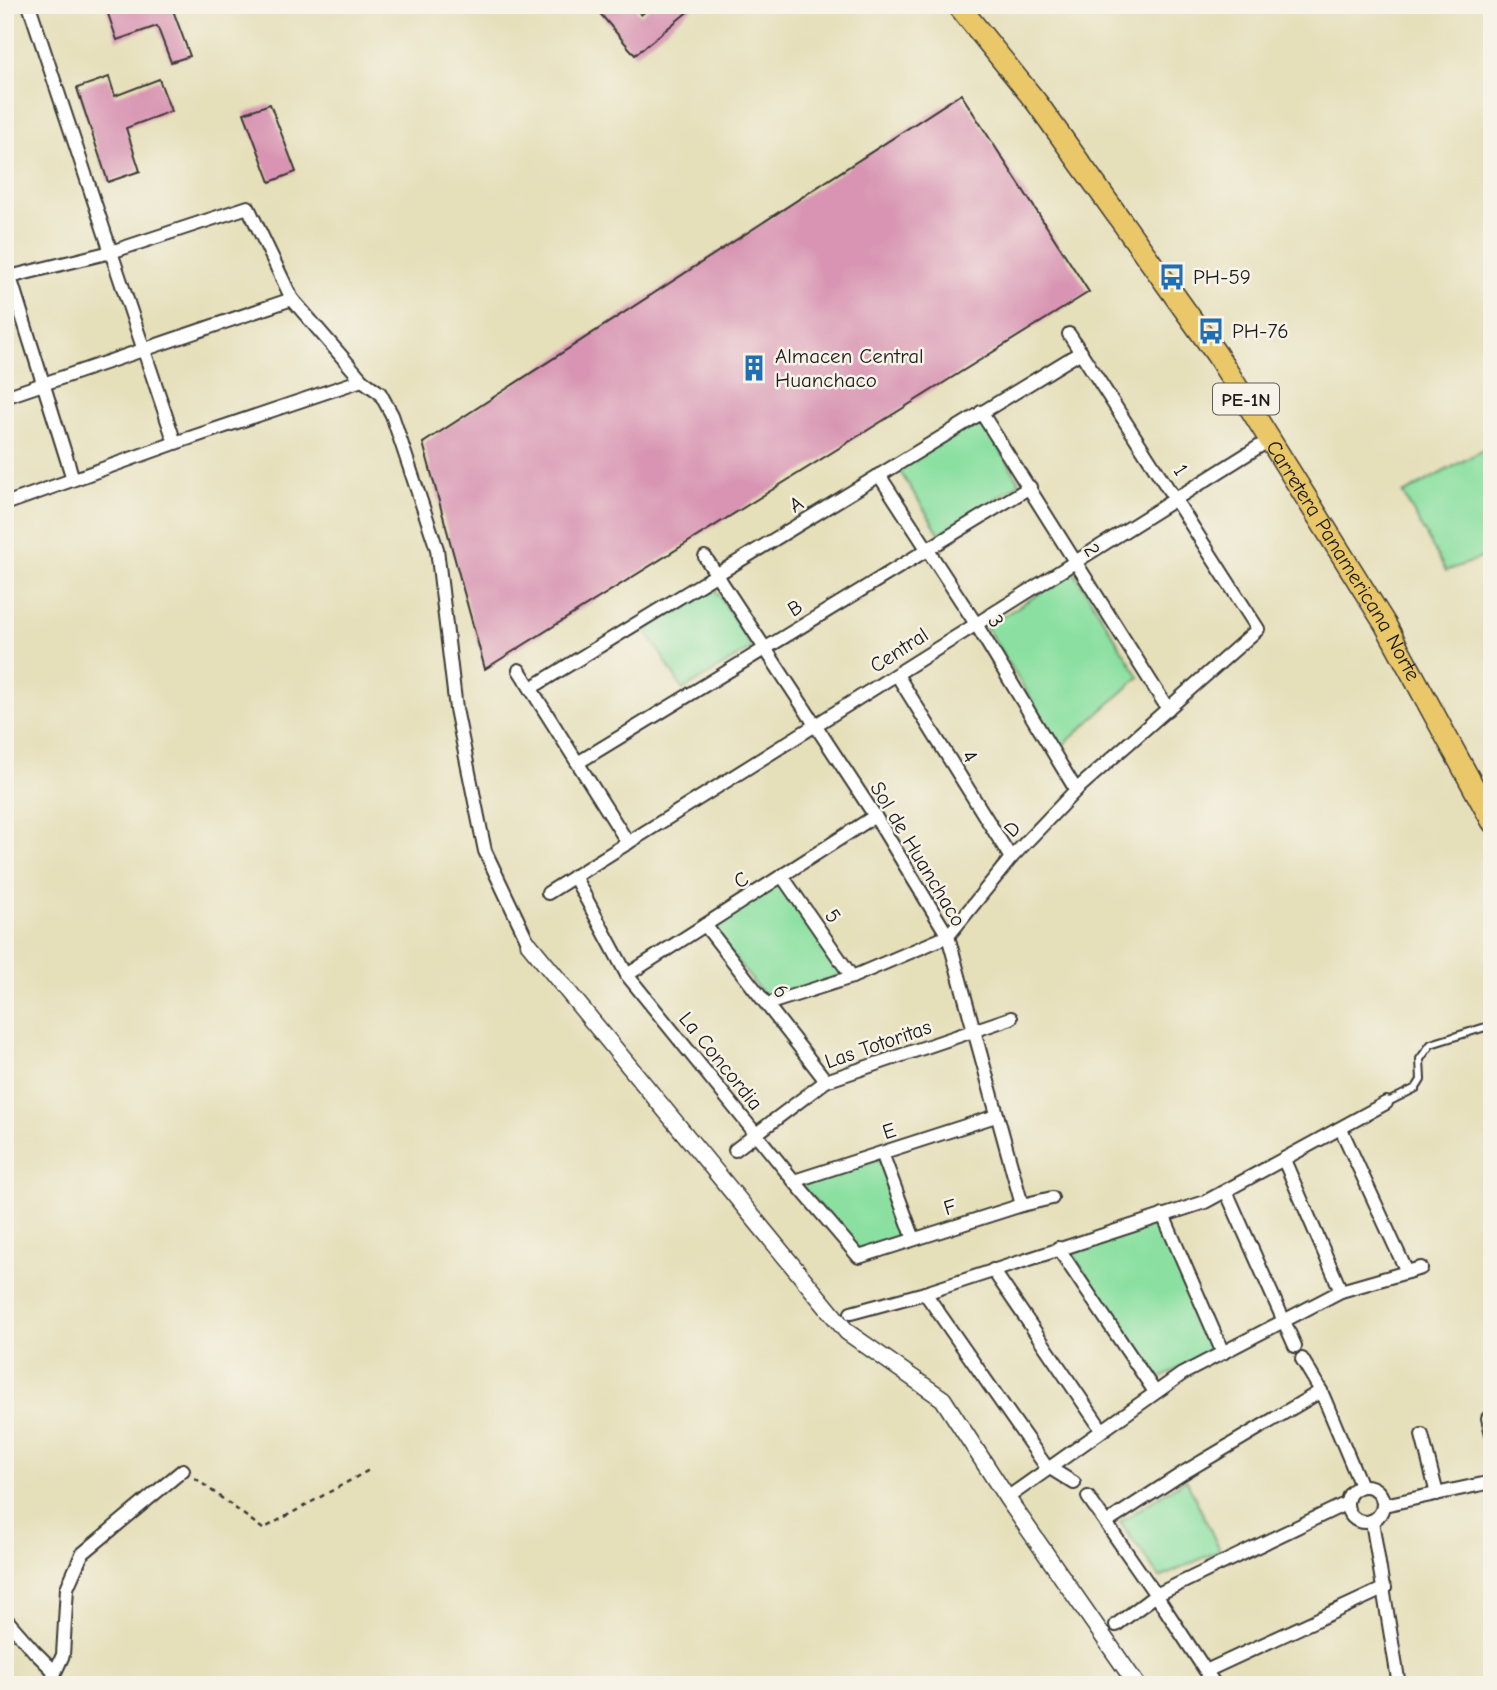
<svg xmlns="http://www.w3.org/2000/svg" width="1497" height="1690" font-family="'Comic Neue',sans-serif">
	<rect width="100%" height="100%" fill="#f7f3e8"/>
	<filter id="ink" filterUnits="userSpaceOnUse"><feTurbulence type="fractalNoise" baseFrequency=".0143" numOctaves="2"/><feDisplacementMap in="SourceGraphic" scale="14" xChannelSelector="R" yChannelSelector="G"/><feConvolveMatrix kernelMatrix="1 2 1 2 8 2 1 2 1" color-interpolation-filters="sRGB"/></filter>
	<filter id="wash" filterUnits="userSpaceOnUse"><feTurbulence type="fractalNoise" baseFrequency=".00686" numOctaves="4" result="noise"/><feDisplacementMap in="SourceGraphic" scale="28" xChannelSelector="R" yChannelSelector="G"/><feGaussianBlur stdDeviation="1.57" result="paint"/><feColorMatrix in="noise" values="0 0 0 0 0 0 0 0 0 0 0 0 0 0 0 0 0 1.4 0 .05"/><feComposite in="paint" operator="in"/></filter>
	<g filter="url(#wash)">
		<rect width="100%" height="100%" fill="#e5dfba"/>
		<g fill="#8be0a1" stroke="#547e5e" stroke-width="2">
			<path d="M981,417L1020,483L940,534L899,470Z"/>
			<path d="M1492,445V554L1446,571L1403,494Z"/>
			<path d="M1074,572L1139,677L1061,747L986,627Z"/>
			<path d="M712,584L752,648L683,690L644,627Z"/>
			<path d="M780,882L843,975L767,999L710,927Z"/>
			<path d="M879,1158L906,1234L857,1249L801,1185Z"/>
			<path d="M1158,1223L1213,1348L1158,1380L1070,1250Z"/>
			<path d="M1186,1479L1220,1550L1160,1578L1120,1522Z"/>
		</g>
		<g id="blocks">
			<g fill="#d894b2">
				<path d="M105,5H171L190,56L171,62L157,26L117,40Z"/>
				<path d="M593,5H633L641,15L652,5H696L635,55Z"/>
				<path d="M109,77L115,96L159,79L171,111L126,128L140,171L108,182L77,88Z"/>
				<path d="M961,94L1089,292L485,669L423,443Z"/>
				<path d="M270,104L296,172L270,182L244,113Z"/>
			</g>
		</g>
	</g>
	<g filter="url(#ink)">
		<use href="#blocks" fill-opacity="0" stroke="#3a3934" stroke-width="2"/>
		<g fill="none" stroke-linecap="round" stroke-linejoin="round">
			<g stroke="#3a3934" stroke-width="10">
				<path id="service" d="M1386,1103L1416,1088L1421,1080L1420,1059L1431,1044L1492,1025"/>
			</g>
			<g stroke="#3a3934" stroke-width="16">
				<g id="minor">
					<path d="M29,5L111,252L248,207L292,299L362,380L380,393L392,415L437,549L456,709L485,851L529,944"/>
					<path d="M10,277L73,479"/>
					<path d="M5,278L111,252L175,443"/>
					<path d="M5,397L292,299"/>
					<path d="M981,412L1168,709"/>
					<path d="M879,475L976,624L1076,790"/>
					<path d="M5,504L175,443L362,380"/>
					<path d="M705,557L875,816L948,936L1022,1205"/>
					<path d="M519,670L628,843"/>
					<path d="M897,675L1011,858"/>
					<path d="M531,688L1081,352"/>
					<path d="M579,762L1030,487"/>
					<path d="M574,876L627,975L794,1181L859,1257L1022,1205L1052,1198"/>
					<path d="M782,876L852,977"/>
					<path d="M548,893L1271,439"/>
					<path d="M705,925L826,1081"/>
					<path d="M627,975L875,816"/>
					<path d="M767,1004L852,977L948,936L1011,858L1076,790L1258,629L1069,334"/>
					<path d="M1341,1129L1407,1272"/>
					<path d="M735,1150L826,1081L1011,1018"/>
					<path d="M882,1153L914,1239"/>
					<path d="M1284,1160L1341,1291"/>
					<path d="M794,1181L996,1116"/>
					<path d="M1226,1191L1295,1346"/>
					<path d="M1163,1215L1223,1353"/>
					<path d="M1058,1248L1155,1392"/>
					<path d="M993,1270L1102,1430"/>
					<path d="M925,1293L1045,1465L1074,1483"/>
					<path d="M851,1313L925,1293L1205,1202L1386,1103"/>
					<path d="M1302,1359L1321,1391L1361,1486"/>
					<path d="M1488,1418L1492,1434"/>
					<path d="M1422,1435L1437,1494"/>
					<circle cx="1365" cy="1504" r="18"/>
					<path d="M1088,1497L1156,1595L1215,1685"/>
					<path d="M1007,1498L1182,1374L1341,1291L1421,1268"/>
					<path d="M1384,1505L1492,1482"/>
					<path d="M1372,1521L1399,1685"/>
					<path d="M1106,1523L1183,1473L1321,1391"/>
					<path d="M5,1618L34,1651L55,1672"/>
					<path d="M1116,1625L1156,1595L1347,1503"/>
					<path d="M1206,1671L1385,1588"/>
					<path d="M49,1685L63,1655L67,1588L82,1554L183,1470"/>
				</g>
			</g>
			<g stroke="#3a3934" stroke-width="19">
				<path id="tertiary" d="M529,944L847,1332L943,1399L1007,1498L1137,1685"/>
			</g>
			<g stroke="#3a3934" stroke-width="24">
				<g id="trunk">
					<path id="s1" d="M958,5L1037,103L1217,355L1385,624L1492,821"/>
				</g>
			</g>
			<path stroke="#3a3934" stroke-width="2.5" stroke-dasharray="5 5" stroke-linecap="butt" d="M195,1478L263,1529L369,1470"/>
			<use href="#service" stroke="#fff" stroke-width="6"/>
			<use href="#minor" stroke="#fff" stroke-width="12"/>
			<use href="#tertiary" stroke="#fff" stroke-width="16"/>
			<use href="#trunk" stroke="#eac769" stroke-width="21"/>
		</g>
	</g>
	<defs>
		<g id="bus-bare" transform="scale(2.1)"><path d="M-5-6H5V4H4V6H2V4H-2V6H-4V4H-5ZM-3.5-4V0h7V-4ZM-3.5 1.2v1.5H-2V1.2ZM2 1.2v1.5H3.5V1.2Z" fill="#1f6fb2" stroke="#f7f3e8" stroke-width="2.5" paint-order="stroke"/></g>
		<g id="building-bare" transform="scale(2.1)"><path d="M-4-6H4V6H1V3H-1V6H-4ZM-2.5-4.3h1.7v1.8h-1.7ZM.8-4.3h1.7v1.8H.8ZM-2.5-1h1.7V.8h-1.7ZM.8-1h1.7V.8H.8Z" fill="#1f6fb2" stroke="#f7f3e8" stroke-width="2.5" paint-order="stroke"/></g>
	</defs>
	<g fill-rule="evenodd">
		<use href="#bus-bare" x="1172" y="277"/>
		<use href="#bus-bare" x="1211" y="331"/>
		<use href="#building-bare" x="754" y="368"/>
	</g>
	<g text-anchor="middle" stroke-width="5" stroke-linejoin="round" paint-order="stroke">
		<rect fill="#f7f3e8" stroke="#5e5c59" stroke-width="2" x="1213" y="383.5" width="66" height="31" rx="5"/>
		<g font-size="19" font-weight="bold" fill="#1c1c1c">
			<text x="1246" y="406">PE-1N</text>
		</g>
		<g font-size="21" fill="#1c1c1c" stroke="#f7f3e8" text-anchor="start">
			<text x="1193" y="284">PH-59</text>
			<text x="1232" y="338">PH-76</text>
			<text x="775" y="363">Almacen Central<tspan x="775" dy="24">Huanchaco</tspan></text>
		</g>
		<g font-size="21" fill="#1c1c1c" stroke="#f7f3e8">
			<text transform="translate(1181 470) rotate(57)" y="7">1</text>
			<text transform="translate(796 504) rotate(-31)" y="7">A</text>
			<text transform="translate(1092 550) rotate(58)" y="7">2</text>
			<text dy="7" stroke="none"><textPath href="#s1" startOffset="677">Carretera Panamericana Norte</textPath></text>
			<text transform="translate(795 608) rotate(-31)" y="7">B</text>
			<text transform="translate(996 621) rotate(58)" y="7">3</text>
			<text transform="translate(899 650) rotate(-33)" y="7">Central</text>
			<text transform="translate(970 756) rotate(58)" y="7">4</text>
			<text transform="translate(1012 829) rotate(-46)" y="7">D</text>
			<text transform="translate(918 854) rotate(59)" y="7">Sol de Huanchaco</text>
			<text transform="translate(741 880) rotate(-32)" y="7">C</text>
			<text transform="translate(833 916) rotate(55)" y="7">5</text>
			<text transform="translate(781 991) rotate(52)" y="7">6</text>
			<text transform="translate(878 1044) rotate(-19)" y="7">Las Totoritas</text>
			<text transform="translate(721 1061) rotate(51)" y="7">La Concordia</text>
			<text transform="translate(889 1131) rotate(-18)" y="7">E</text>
			<text transform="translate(950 1207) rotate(-17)" y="7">F</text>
		</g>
	</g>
	<rect width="1497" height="1690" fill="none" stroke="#f7f3e8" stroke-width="28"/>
</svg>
